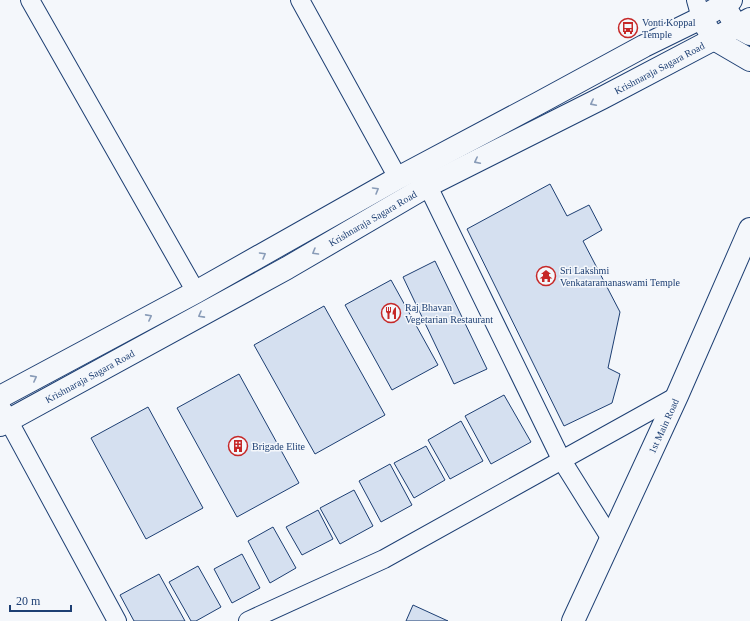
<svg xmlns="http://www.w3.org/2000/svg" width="750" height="621" font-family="Georgia,serif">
	<rect width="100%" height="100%" fill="#f4f7fb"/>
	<g fill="#d5e0f0" stroke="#1d3f73">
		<path d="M550,184L567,216L589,205L602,230L583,241L620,312L608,368L620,374L612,403L564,426L467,229Z"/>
		<path d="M435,261L487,369L454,384L403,277Z"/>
		<path d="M391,280L438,365L392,390L345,305Z"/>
		<path d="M324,306L385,415L315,454L254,345Z"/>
		<path d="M239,374L299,483L237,517L177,408Z"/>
		<path d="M504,395L531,442L491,464L465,416Z"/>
		<path d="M148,407L203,508L146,539L91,438Z"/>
		<path d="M461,421L483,461L450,479L428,440Z"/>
		<path d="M426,446L445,480L414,498L394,463Z"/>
		<path d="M390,464L412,505L381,522L359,481Z"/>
		<path d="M354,490L373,526L340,544L320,508Z"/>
		<path d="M318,510L333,539L302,555L286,527Z"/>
		<path d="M273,527L296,568L270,583L248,541Z"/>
		<path d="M242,554L260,588L232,603L214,569Z"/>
		<path d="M198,566L221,607L196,621H191L169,582Z"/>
		<path d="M159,574L185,621H134L120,595Z"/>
		<path d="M413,605L448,621H406Z"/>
	</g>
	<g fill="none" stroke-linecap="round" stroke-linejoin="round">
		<g stroke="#1d3f73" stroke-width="20">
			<g id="minor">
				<path d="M30,0L196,292"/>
				<path d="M300,0L398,178"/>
				<path d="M696,0L701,18"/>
				<path d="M422,174L561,459L611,539"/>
				<path d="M0,405L117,621"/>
				<path d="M248,621L384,559L677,396"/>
			</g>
		</g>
		<g stroke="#1d3f73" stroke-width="24">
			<g id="tertiary">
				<path d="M723,4L737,27L750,34"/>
				<path d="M701,18L714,39L750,60"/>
			</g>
		</g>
		<g stroke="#1d3f73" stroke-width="24">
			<g id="secondary">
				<path d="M0,397L196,292L398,178L539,103L644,46L701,18L731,0"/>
				<path id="s1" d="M0,425L287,268L429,185L602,98L714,39L750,19"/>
				<path id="s2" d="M573,621L677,396L750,229"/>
			</g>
		</g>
		<use href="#minor" stroke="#f4f7fb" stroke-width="18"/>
		<use href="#tertiary" stroke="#f4f7fb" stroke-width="22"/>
		<use href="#secondary" stroke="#f4f7fb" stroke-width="22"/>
	</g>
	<defs><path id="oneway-chevron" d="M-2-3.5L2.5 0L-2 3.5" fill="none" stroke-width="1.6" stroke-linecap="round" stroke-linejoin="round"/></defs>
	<g stroke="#889bb7">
		<use href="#oneway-chevron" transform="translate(593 103) rotate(153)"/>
		<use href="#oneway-chevron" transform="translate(477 161) rotate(153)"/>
		<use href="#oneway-chevron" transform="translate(376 190) rotate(-30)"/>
		<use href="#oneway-chevron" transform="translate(315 252) rotate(150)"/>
		<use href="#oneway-chevron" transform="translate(263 255) rotate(-30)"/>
		<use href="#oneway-chevron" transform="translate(201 315) rotate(151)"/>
		<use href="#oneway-chevron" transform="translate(149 317) rotate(-28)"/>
		<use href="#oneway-chevron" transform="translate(34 378) rotate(-28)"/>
	</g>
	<defs>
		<g id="bus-ring" transform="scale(1)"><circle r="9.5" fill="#f4f7fb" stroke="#c62828" stroke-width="1.5"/><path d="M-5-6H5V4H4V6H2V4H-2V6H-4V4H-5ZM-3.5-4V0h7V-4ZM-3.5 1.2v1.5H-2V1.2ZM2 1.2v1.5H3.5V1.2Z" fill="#c62828"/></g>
		<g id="temple-ring" transform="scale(1)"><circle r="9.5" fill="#f4f7fb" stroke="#c62828" stroke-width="1.5"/><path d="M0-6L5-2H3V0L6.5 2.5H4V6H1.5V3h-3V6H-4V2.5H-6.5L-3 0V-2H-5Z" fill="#c62828"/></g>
		<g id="restaurant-ring" transform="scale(1)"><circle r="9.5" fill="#f4f7fb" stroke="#c62828" stroke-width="1.5"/><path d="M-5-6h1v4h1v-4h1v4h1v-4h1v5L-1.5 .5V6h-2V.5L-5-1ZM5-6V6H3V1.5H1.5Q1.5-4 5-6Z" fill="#c62828"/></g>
		<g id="building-ring" transform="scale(1)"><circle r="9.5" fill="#f4f7fb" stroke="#c62828" stroke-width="1.5"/><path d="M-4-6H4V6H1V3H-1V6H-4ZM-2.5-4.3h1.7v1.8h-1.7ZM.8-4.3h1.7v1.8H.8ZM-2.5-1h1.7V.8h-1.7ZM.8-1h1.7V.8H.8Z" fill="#c62828"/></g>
	</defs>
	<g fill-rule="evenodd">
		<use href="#bus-ring" x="628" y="28"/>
		<use href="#temple-ring" x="546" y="276"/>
		<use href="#restaurant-ring" x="391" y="313"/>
		<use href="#building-ring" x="238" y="446"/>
	</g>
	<g text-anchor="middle" stroke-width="3" stroke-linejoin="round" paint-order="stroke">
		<g font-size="10" fill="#1d3f73" stroke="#f4f7fb" text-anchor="start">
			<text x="642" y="26">Vonti Koppal<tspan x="642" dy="12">Temple</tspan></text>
			<text x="560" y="274">Sri Lakshmi<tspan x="560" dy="12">Venkataramanaswami Temple</tspan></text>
			<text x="405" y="311">Raj Bhavan<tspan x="405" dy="12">Vegetarian Restaurant</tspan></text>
			<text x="252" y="450">Brigade Elite</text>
		</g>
		<g font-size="10" fill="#1d3f73" stroke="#f4f7fb">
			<text dy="4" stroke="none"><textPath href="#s1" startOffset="750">Krishnaraja Sagara Road</textPath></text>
			<text dy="4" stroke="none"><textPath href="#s1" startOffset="426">Krishnaraja Sagara Road</textPath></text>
			<text dy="4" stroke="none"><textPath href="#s1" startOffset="102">Krishnaraja Sagara Road</textPath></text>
			<text dy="4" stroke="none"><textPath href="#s2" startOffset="215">1st Main Road</textPath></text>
		</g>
	</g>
	<path d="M10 605v6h61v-6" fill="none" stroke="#1d3f73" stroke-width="2"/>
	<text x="16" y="605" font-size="12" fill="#1d3f73" stroke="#f4f7fb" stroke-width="3" paint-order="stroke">20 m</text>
</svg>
